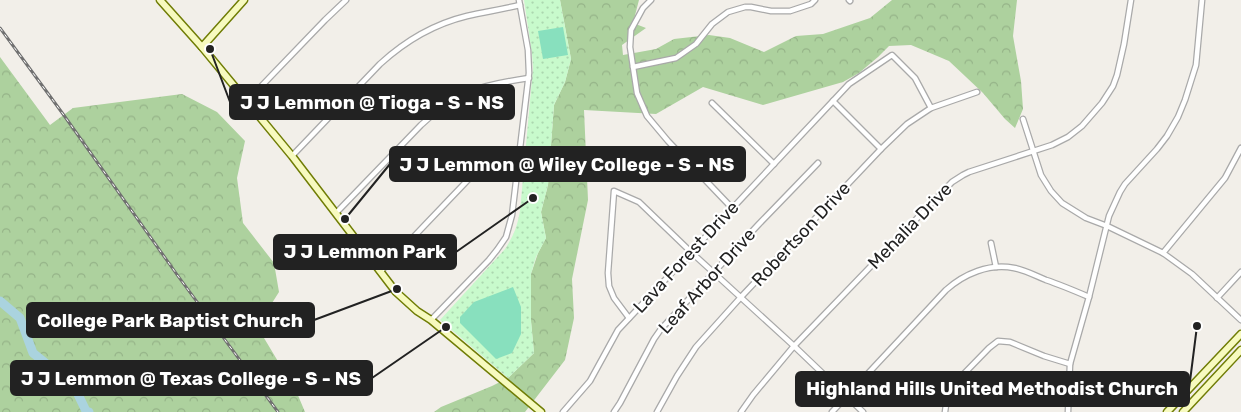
<svg xmlns="http://www.w3.org/2000/svg" width="1241" height="412" font-family="Rubik,sans-serif">
	<defs>
		<pattern id="forest-crowns" width="20" height="18" patternUnits="userSpaceOnUse" patternTransform="scale(1.25)"><rect width="20" height="18" fill="#add19e"/><path d="M2 6a3 3 0 1 1 6 0M12 15a3 3 0 1 1 6 0" fill="none" stroke="#95b388"/></pattern>
		<pattern id="park-dots" width="8" height="8" patternUnits="userSpaceOnUse" patternTransform="scale(1.25)"><rect width="8" height="8" fill="#c8facc"/><path d="M2 2h.1M6 6h.1" fill="none" stroke="#acd6af" stroke-width="1.8" stroke-linecap="round"/></pattern>
	</defs>
	<rect width="100%" height="100%" fill="#f2efe9"/>
	<g fill="url(#forest-crowns)">
		<path d="M560,0H639L633,23L646,28L622,45L623,55L656,49L674,39L709,35L730,38L764,52L796,36L823,34L870,18L892,0H1017L1013,36L1021,81L1023,109L1015,128L1005,119L983,93L949,61L911,45L889,46L878,57L859,73L843,82L763,105L703,87L656,114L584,110L588,200L572,279L574,318L565,360L525,412H434L441,407L492,386L508,378L534,353L531,321V274L538,253L546,238L541,212L548,185L554,105L565,82L571,59Z"/>
		<path d="M0,57L50,125L73,108L182,94L217,112L245,141L237,178L243,223L274,263L279,292L260,322L261,333L297,393L305,412H0Z"/>
	</g>
	<path fill="url(#park-dots)" d="M524,0H560L571,59L565,82L554,105L548,185L541,212L546,238L536,257L531,274V321L534,353L508,378L440,320L505,249C514,235 517,227 520,211L533,68L532,54Z"/>
	<g fill="#88e0be">
		<path d="M563,27L568,55L543,59L538,31Z"/>
		<path d="M513,287L521,307V334L512,353L496,359L460,323V317L474,302Z"/>
	</g>
	<g fill="none" stroke-linecap="round" stroke-linejoin="round">
		<path stroke="#aad3df" stroke-width="9" d="M0,301L20,318L33,353L74,386L86,411L89,412"/>
		<g stroke="#a9a9a9" stroke-width="7">
			<g id="street">
				<path d="M651,0L643,8L631,30L630,47L637,93L647,116L668,141L732,208"/>
				<path d="M849,0L850,1"/>
				<path d="M633,67L676,58L696,44L712,24L728,12L745,7H751L771,11H790L811,4L815,0"/>
				<path d="M247,101L325,20L346,0"/>
				<path d="M833,101L881,149"/>
				<path d="M712,103L774,164"/>
				<path d="M1023,119L1041,175L1051,191L1062,203L1086,218L1107,226L1163,253L1192,274L1241,320"/>
				<path d="M292,156L380,64C404,42 434,24 467,16C485,12 503,9 520,5"/>
				<path d="M336,213L421,125C457,91 481,85 529,78"/>
				<path d="M991,243L996,267"/>
				<path d="M1163,253L1225,178L1241,148"/>
				<path d="M381,271L486,161C497,153 507,152 520,152"/>
				<path d="M1217,298L1241,272"/>
				<path d="M629,318L614,298L609,286L608,273L614,191L639,202L691,252L794,346L863,412"/>
				<path d="M431,320L489,260L497,250L506,237L512,215L529,73L528,50L519,0"/>
				<path d="M1068,394L1114,397"/>
				<path d="M563,412L590,381L618,330L849,84L892,55L915,78L931,108"/>
				<path d="M614,412L620,403L654,339L661,329L758,225L818,163"/>
				<path d="M657,412L677,376L696,347L741,297L881,149L907,124L931,108L977,92"/>
				<path d="M741,412L753,395L794,346L952,182L963,175L969,172L1052,145L1068,137L1082,126L1102,103L1113,86L1117,75L1124,44L1131,0"/>
				<path d="M832,412L946,290C964,274 989,263 1014,268C1025,270 1036,276 1046,280C1061,285 1075,291 1089,297"/>
				<path d="M945,412L947,398L953,385L989,348L998,341L1010,342L1044,356L1070,364"/>
				<path d="M1068,412L1070,364L1089,297L1109,216L1120,192L1125,184L1157,149L1167,136L1178,117L1185,100L1196,65L1202,0"/>
			</g>
		</g>
		<g stroke="#707d05" stroke-width="9">
			<g id="secondary">
				<path d="M160,0L202,47L292,156L396,292L417,311L431,320L541,412"/>
				<path d="M202,47L244,0"/>
				<path d="M1167,412L1241,334"/>
				<path d="M1183,412L1241,350"/>
			</g>
		</g>
		<use href="#street" stroke="#fff" stroke-width="4.5"/>
		<use href="#secondary" stroke="#f7fabf" stroke-width="6"/>
		<g stroke="#707070" stroke-width="3">
			<path id="rail" d="M0,28L63,114L178,276L278,412"/>
		</g>
		<use href="#rail" stroke="#fff" stroke-width="1" stroke-dasharray="4" stroke-linecap="butt"/>
	</g>
	<g text-anchor="middle" stroke-width="4.5" stroke-linejoin="round" paint-order="stroke">
		<g font-size="18" fill="#222" stroke="#fff">
			<text transform="translate(910 226) rotate(-46)" y="6">Mehalia Drive</text>
			<text transform="translate(801 234) rotate(-47)" y="6">Robertson Drive</text>
			<text transform="translate(686 257) rotate(-47)" y="6">Lava Forest Drive</text>
			<text transform="translate(707 281) rotate(-48)" y="6">Leaf Arbor Drive</text>
		</g>
	</g>
	<path fill="none" stroke="#222" stroke-width="2" d="M210 49L230 102M345 219L390 164M533 198L456 252M397 289L314 320M446 327L372 378M1197 326L1189 389"/>
	<g fill="#222" stroke="#fff" stroke-width="2">
		<circle cx="210" cy="49" r="5"/>
		<circle cx="345" cy="219" r="5"/>
		<circle cx="533" cy="198" r="5"/>
		<circle cx="397" cy="289" r="5"/>
		<circle cx="446" cy="327" r="5"/>
		<circle cx="1197" cy="326" r="5"/>
	</g>
	<g fill="#222" stroke="#222" stroke-width="2">
		<rect x="230" y="85" width="284" height="34" rx="5"/>
		<rect x="390" y="147" width="355" height="34" rx="5"/>
		<rect x="274" y="235" width="182" height="34" rx="5"/>
		<rect x="27" y="303" width="287" height="34" rx="5"/>
		<rect x="11" y="361" width="361" height="34" rx="5"/>
		<rect x="796" y="372" width="393" height="34" rx="5"/>
	</g>
	<g font-size="19" text-anchor="middle" font-weight="bold" fill="#fff">
		<text x="372" y="109">J J Lemmon @ Tioga - S - NS</text>
		<text x="567" y="171">J J Lemmon @ Wiley College - S - NS</text>
		<text x="365" y="258">J J Lemmon Park</text>
		<text x="170" y="327">College Park Baptist Church</text>
		<text x="191" y="385">J J Lemmon @ Texas College - S - NS</text>
		<text x="992" y="395">Highland Hills United Methodist Church</text>
	</g>
</svg>
